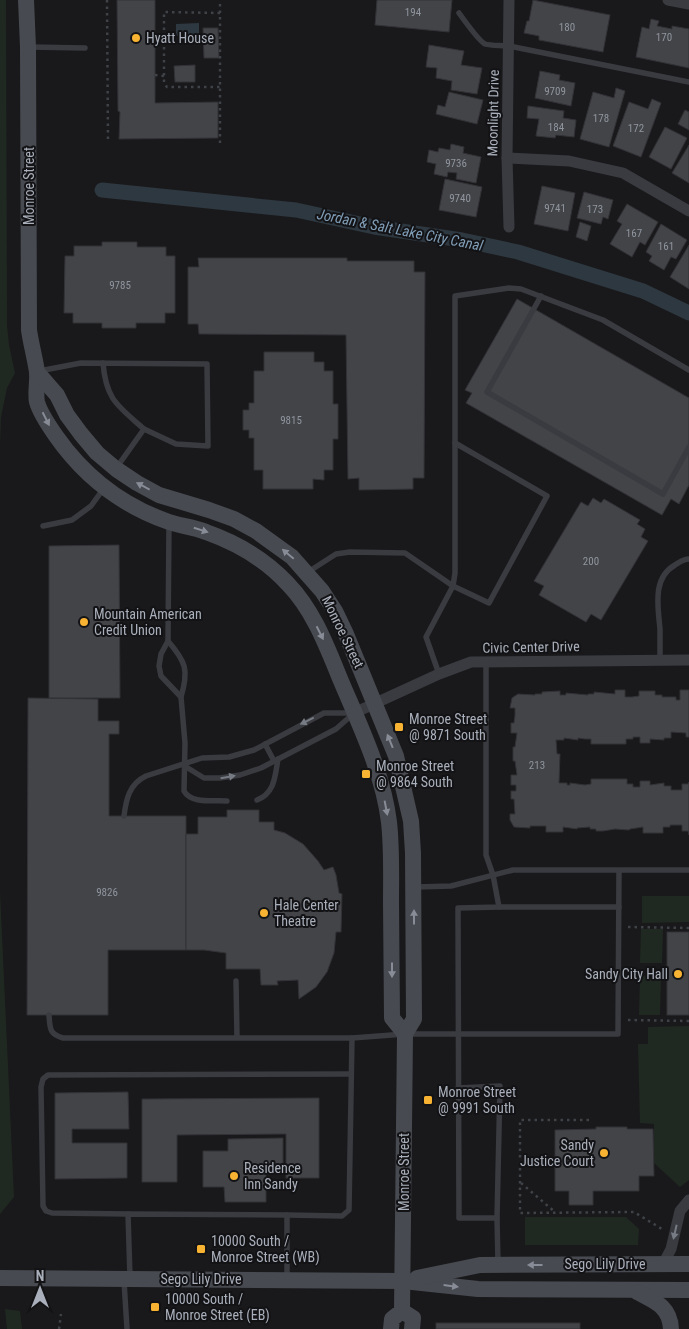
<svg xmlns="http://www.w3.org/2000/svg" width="689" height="1329" font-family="'Roboto Condensed',sans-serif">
	<rect width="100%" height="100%" fill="#19191b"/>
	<g fill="#202921">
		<path d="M0,0H6L7,325L9,345L15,373L7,388L1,417L0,445Z"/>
		<path d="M0,892L14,1197L0,1214Z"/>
		<path d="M642,896H689V922L642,923Z"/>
		<path d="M641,929H663L662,963H640Z"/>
		<path d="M640,976L661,977L660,1015H639Z"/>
		<path d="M689,1026V1180L680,1187L654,1163V1124L640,1123L638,1044H648V1027Z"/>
		<path d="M525,1217H626L639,1229L638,1245H525Z"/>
		<path d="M5,1309L20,1311L22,1329H7Z"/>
	</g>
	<path fill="#2e3840" d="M199,23V36H176V24Z"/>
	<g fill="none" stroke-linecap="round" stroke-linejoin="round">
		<path stroke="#2e3840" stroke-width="15" d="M102,190L296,210L374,227L462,240L518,252L643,291L689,313"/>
	</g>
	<g fill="#424448" stroke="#323237">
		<path d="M117,0H155V103L218,102V138L119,139L120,112L118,111Z"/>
		<path d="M377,0H452L449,32L375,25Z"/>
		<path d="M533,0L610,15L603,52L539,40V36L524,33L527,21H529Z"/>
		<path d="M651,19L659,21L657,26L672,29V26L689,29V68L636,57L642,27L649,29Z"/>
		<path d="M203,28H218L219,58H204Z"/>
		<path d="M429,45L464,51L461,65L482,68L477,94L451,90L452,81L436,78L437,68L426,67Z"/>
		<path d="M195,65V82H175L174,66Z"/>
		<path d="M540,71L560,75L559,80L575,83L571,106L535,98Z"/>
		<path d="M616,88L625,91L609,147L580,139L593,92L614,98Z"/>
		<path d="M449,92L483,100L477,124L436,114L438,105L445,107Z"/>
		<path d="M652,99L661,103L641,157L613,146L629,102L648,109Z"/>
		<path d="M528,106L564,111L563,118L576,120L574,137L556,135L555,138L536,136L539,119L527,118Z"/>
		<path d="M685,110L689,112V130L678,124Z"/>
		<path d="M665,127L687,138L671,169L649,157Z"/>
		<path d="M451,144L464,147L463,153L481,157L476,183L456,179L457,173L448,172L447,177L434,174L436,164L427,162L429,150L438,152L439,148L450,150Z"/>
		<path d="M689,145V183L672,173Z"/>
		<path d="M445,179L482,187L476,217L439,210Z"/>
		<path d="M542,186L575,193L568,231L534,224Z"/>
		<path d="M584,192L613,200L608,219L603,217L601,224L577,218Z"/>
		<path d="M627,204L658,222L645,245L640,242L632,257L610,244L622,224L617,221Z"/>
		<path d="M580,222L591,226L587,241L576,237Z"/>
		<path d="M661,224L687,240L676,259L671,257L664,270L649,261L652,256L646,252Z"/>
		<path d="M102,242H137V247H166V256H175V313H165V323H136V328H102V323H73V313H64L65,256H74V246H102Z"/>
		<path d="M689,245V289L670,277Z"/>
		<path d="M198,258H347V261H414V272H425L424,478H413V489L359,490V478L348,479L346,335L199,334L198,324H188V267H199Z"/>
		<path d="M517,299L689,398V485L679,504L671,499L662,515L466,403L472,393L465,390Z"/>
		<path d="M264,352H314V362H324V371H333V404H338V439H333V470H324V480L313,479V489H263V470H254V438H249V430H243V410H249V403H254V371H264Z"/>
		<path d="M593,498L601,503L604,499L640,520L637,524L645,529L641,537L648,541L601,620L591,614L586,622L539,595L544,586L534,581L581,502L588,506Z"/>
		<path d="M119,545L120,698H49V546Z"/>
		<path d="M615,690H625V697H632L639,696V691H655V695H662V697H676V700H680V690H689V737H686V733L671,732V738H664V740L650,739V743H640V737H633V739H626V744H591V739H585L578,738V740L564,738V740H556L557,754H560L559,783H567V785H570V783L585,785L591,784V779H627V784H633V787H640V781H650V785L664,783V786H671V790H682V784H688L689,782V835L688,831H682V825H670V827H663V833H643V827L630,829L629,830L615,829L603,831H596V829H590V827L577,828V829L563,827V832H546V826H530V828L514,827L510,820V814H515L514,799H511V791H516V785H511V775H517L515,761H513V747H515L517,733H511V723H514L515,715V708H510L512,698L518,694L535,695V694H542V692L560,691V695H566V693L588,695V694H594V692L615,694Z"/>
		<path d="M28,698L98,699V721H119V734H109V816H186V950H108V1015H27Z"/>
		<path d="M227,810H259V822H274V830L285,833L303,844L318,861L324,870L333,867L336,875L339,893L342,894L341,932H336L334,953L327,972L316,987L299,999L298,980L277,981L278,985H261L260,969H226V953L204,950H186V834H198V817H227Z"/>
		<rect x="667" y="932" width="22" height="83"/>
		<path d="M128,1092L129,1129H72V1143H127V1178L55,1179V1093Z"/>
		<path d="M319,1098V1178H286V1134L177,1135V1182H142V1099Z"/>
		<path d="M596,1127H627V1129H653L654,1176H639V1191H593V1205H569V1191H555V1130L596,1129Z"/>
		<path d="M283,1138V1164L266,1165V1202H225L224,1187H203V1151H228V1139Z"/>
		<rect x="436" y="1323" width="144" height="6"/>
	</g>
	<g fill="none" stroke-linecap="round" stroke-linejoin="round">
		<g stroke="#3f4247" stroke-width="2.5" stroke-dasharray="2.5 4" stroke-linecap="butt">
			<path d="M107,0L108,141"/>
			<path d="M220,13L164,12V83L167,87H220"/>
			<path d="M155,75L164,76"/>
			<path d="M220,143V0"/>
			<path d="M628,927L689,928"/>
			<path d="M628,1020L689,1021"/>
			<path d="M589,1120H520V1213L634,1212L662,1229"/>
			<path d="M521,1183L555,1212"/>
			<path d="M59,1329L61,1314"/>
		</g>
		<g stroke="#393b40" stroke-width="5.5">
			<path d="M459,13C464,20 479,41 485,44C491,46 502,45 509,46L689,82"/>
			<path d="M30,47L85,48"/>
			<path d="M541,296L487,392L663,494L689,447"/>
			<path d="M103,363C106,400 118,406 144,429"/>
			<path d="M39,371L81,363L207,364L208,446L176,444L144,429L117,467"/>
			<path d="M169,524L168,641L161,654L159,666L161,676L181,697L185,743L184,791C191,804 213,800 227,801"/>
			<path d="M43,526L72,520L91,506L104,488"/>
			<path d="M308,572L336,554L350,552L405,553L453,586L489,603L547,496L455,443"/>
			<path d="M168,641C186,662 189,670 181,697"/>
			<path d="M660,660C660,650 660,639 660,629C658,607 652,578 675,565C680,562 683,559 689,559"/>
			<path d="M486,662V855L493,875L499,907L458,908L459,1218H497L498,1263"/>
			<path d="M439,674L426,637L453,586L455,573V296L509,288L521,289L603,320L689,370"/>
			<path d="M265,744L274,761"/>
			<path d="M183,765L204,778H220L240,775L261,768L336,729L353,714"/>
			<path d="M257,800C275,793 275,776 278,759"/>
			<path d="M124,816C126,800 129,784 146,776L202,758L229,757L254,750L324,713H352"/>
			<path d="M416,887L451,886L513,870H689"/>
			<path d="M499,907H619"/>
			<path d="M236,981L237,1037"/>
			<path d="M49,1015C50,1028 49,1034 63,1038H352L405,1034H618L619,871"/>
			<path d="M458,1088L500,1086L497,1218"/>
			<path d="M128,1214L52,1213L46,1211L43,1206L41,1087L43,1079L48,1075L351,1074"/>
			<path d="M287,1215L342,1216L349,1210L352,1038"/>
			<path d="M130,1277L128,1214L287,1215V1279"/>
			<path d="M124,1281L127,1329"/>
		</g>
		<g stroke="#393b40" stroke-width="11">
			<path d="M668,0L689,4"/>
			<path d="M507,158L569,161L623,173L689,211"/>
			<path d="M509,227L507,158L509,0"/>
			<path d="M354,713L439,674L471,662L689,660"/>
			<path d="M663,1264L671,1249L680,1211L689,1200"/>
		</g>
		<g stroke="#474a50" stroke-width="16">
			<path d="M26,0L28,47L29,330C31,344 35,358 37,372C38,382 35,393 37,402C40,413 49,426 56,436C84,476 123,506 169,522C181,526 194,527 206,532C237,543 266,560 288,584C314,611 327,647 341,681C360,726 383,773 389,822C392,849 391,876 391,903C391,941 392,980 392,1018L405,1034"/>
			<path d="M37,372L57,395L67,415L81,434L97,453L116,469L137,483L159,495L209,510L234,519L256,531L292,557L322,591L335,611L346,634L396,756L411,821L413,853L414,1019L405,1034L402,1311L392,1319L391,1329"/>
			<path d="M0,1278L403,1281L478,1289L689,1290"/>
			<path d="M417,1278L480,1265L689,1264"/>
			<path d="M637,1292C654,1301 670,1306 671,1329"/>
			<path d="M402,1311L413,1318L412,1329"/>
		</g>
	</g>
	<defs><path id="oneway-solid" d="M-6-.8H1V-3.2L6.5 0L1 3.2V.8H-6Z" transform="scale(1.25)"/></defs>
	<g fill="#878c96">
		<use href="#oneway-solid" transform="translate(46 419) rotate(63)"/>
		<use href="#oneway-solid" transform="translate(143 486) rotate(-152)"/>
		<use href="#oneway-solid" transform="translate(201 530) rotate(17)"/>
		<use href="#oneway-solid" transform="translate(288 554) rotate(-140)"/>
		<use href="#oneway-solid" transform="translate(320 633) rotate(63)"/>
		<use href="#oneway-solid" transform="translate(390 741) rotate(-112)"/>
		<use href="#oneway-solid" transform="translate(386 808) rotate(79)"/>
		<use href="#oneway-solid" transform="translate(414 917) rotate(-90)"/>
		<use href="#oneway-solid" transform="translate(392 970) rotate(90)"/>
		<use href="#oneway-solid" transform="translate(535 1265) rotate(180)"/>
		<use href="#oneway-solid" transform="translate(451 1286) rotate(7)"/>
	</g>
	<g fill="#777b84">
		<use href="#oneway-solid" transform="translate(307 721) rotate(154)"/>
		<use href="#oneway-solid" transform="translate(228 777) rotate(-10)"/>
		<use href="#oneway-solid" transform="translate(675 1232) rotate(103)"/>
	</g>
	<g fill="#f8b333" stroke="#131316" stroke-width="2">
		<circle cx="136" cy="38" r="5"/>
		<circle cx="84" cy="622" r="5"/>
		<rect x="394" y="722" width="10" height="10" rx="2.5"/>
		<rect x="361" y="769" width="10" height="10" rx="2.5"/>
		<circle cx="264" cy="913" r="5"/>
		<circle cx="678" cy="974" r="5"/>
		<rect x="423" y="1095" width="10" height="10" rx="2.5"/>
		<circle cx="604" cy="1153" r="5"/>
		<circle cx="234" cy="1176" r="5"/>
		<rect x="196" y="1244" width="10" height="10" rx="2.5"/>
		<rect x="150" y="1302" width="10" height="10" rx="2.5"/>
	</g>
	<g text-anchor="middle" stroke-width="4" stroke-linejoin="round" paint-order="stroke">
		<g font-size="11" fill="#90959e">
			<text x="413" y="16">194</text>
			<text x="567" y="31">180</text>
			<text x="664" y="41">170</text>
			<text x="555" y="95">9709</text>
			<text x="601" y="122">178</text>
			<text x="556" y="131">184</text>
			<text x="636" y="132">172</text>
			<text x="456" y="167">9736</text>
			<text x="460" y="202">9740</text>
			<text x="555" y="212">9741</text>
			<text x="595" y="213">173</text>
			<text x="634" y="237">167</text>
			<text x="666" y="250">161</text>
			<text x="120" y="289">9785</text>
			<text x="291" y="424">9815</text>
			<text x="591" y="565">200</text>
			<text x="537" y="769">213</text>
			<text x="107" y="896">9826</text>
		</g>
		<g font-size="14" fill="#aab0bb" stroke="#131316" text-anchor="start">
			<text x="146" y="43">Hyatt House</text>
			<text x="94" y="619">Mountain American<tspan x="94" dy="16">Credit Union</tspan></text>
			<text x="409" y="724">Monroe Street<tspan x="409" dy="16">@ 9871 South</tspan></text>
			<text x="376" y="771">Monroe Street<tspan x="376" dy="16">@ 9864 South</tspan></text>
			<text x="274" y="910">Hale Center<tspan x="274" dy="16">Theatre</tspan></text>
			<text x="668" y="979" text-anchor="end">Sandy City Hall</text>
			<text x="438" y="1097">Monroe Street<tspan x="438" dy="16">@ 9991 South</tspan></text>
			<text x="594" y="1150" text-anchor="end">Sandy<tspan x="594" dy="16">Justice Court</tspan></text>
			<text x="244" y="1173">Residence<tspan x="244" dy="16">Inn Sandy</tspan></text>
			<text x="211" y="1246">10000 South /<tspan x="211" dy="16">Monroe Street (WB)</tspan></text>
			<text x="165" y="1304">10000 South /<tspan x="165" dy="16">Monroe Street (EB)</tspan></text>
		</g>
		<g font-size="14" fill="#aab0bb" stroke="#131316">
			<text transform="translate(493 113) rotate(-89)" y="5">Moonlight Drive</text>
			<text transform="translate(29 186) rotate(-90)" y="5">Monroe Street</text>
			<text transform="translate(343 632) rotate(64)" y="5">Monroe Street</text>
			<text transform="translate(531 647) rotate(-1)" y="5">Civic Center Drive</text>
			<text transform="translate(404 1172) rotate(-90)" y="5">Monroe Street</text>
			<text x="605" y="1269">Sego Lily Drive</text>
			<text x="201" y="1284">Sego Lily Drive</text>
		</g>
		<g font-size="15" font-style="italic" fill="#819eb7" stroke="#131316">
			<text transform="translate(400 230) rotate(11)" y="5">Jordan &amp; Salt Lake City Canal</text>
		</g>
	</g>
	<g transform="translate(40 1289)" stroke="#131316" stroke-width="4" paint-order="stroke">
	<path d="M0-4L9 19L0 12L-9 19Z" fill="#aab0bb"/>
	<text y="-8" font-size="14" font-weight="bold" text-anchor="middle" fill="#aab0bb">N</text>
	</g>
</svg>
